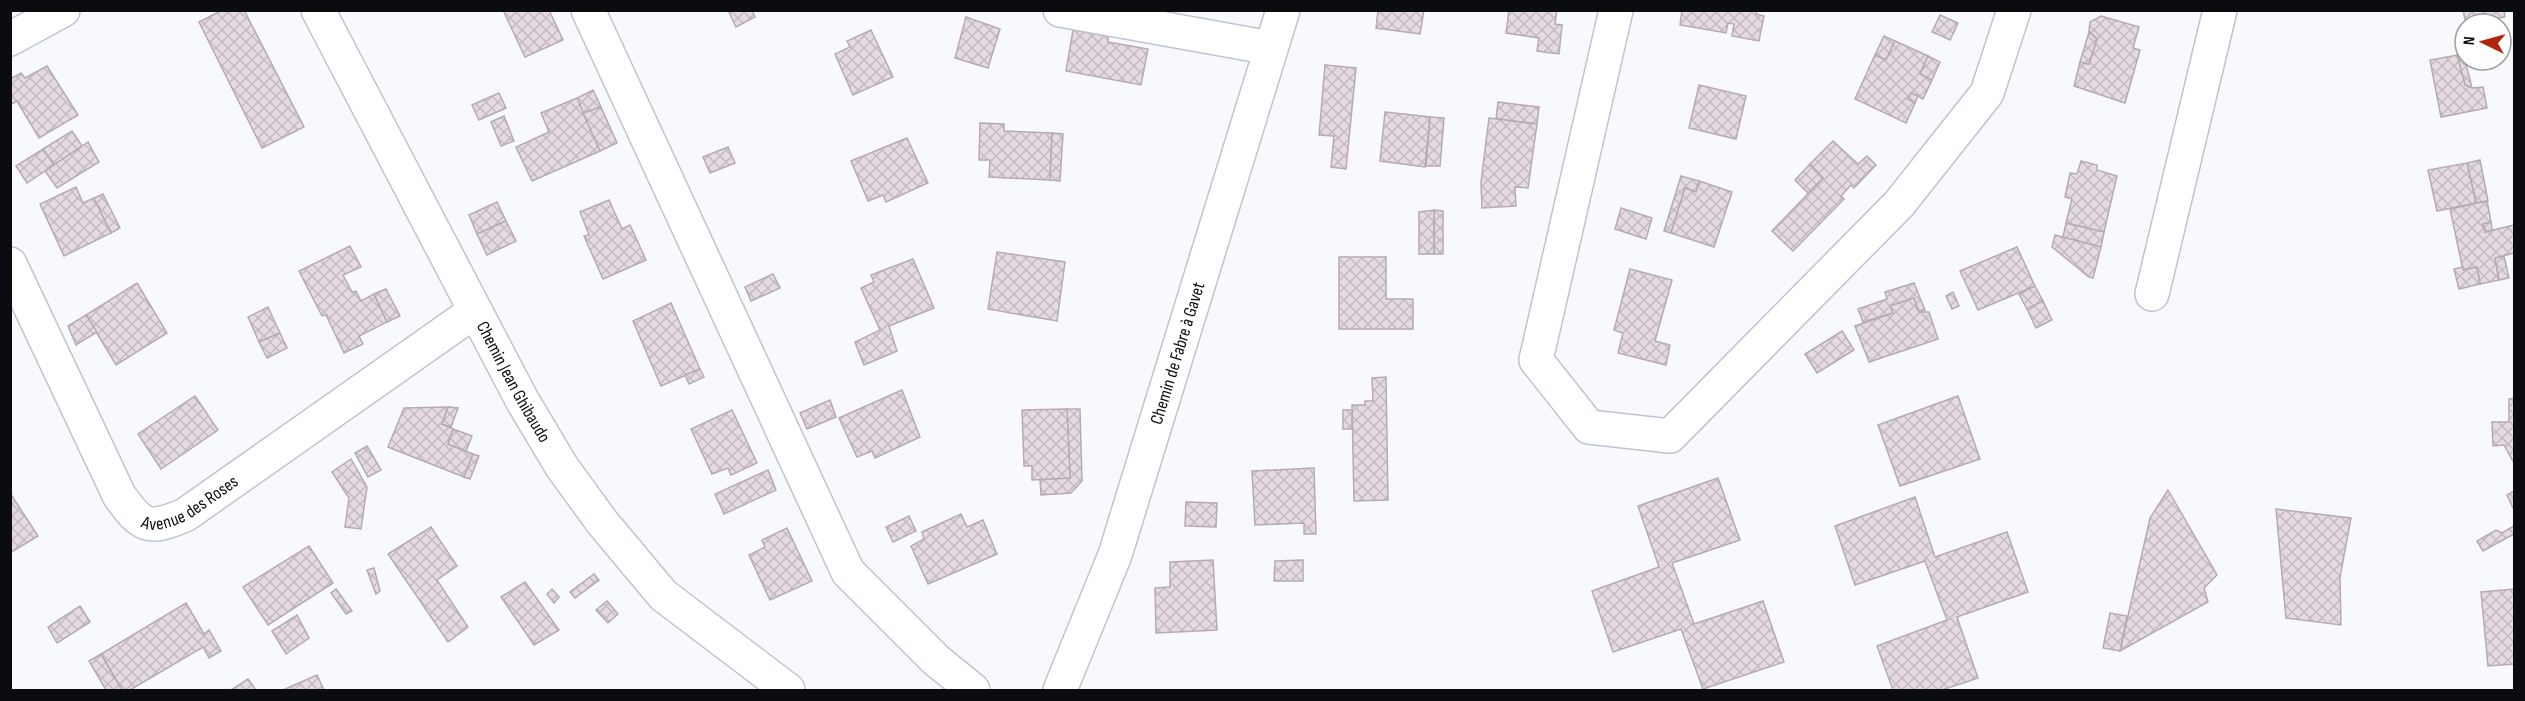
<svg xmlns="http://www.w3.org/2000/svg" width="2525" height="701" font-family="'Sofia Sans Condensed',sans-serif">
	<defs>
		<pattern id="building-cross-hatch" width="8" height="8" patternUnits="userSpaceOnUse" patternTransform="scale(1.5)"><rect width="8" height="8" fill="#e5dae1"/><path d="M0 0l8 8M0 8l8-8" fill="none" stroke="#c3bac0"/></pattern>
	</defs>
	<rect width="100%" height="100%" fill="#f7f9fd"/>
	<g fill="url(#building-cross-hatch)" stroke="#b6abb1" stroke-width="1.5">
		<path d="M222,10H244L304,127L262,148L199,22Z"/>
		<path d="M503,10H549L563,40L525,57Z"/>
		<path d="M728,10H752L755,17L736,27Z"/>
		<path d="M1378,10H1424L1420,34L1376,28Z"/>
		<path d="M1509,10H1557L1555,24L1562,25L1559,54L1537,51L1539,38L1506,33Z"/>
		<path d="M1682,10H1757L1756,14L1764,16L1759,41L1732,36L1734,24L1728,23L1726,33L1680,25Z"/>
		<path d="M2463,10H2504L2505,17L2466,24Z"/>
		<path d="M1940,15L1958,23L1950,40L1932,32Z"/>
		<path d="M2101,16L2139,27L2133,48L2140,50L2125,103L2074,86L2080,62L2089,64L2097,39L2089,31L2090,22Z"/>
		<path d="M966,17L1000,29L988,68L955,58Z"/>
		<path d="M871,30L893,77L853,95L835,54L850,47L847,41Z"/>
		<path d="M1073,30L1108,36V42L1148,49L1141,85L1066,71Z"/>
		<path d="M2089,32L2097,39L2089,64L2080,62Z"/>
		<path d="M1884,36L1895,41L1886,60L1875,55Z"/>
		<path d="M1895,41L1928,56L1920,74L1932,80L1923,99L1911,93L1908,99L1915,103L1906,123L1855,99L1875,55L1886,60Z"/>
		<path d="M2465,54V60L2472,88L2465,85L2457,55Z"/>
		<path d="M2457,55L2465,85L2472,88L2483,87L2487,108L2441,117L2430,60Z"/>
		<path d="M1928,56L1940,62L1932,80L1920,74Z"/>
		<path d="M1325,65L1356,68L1346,169L1331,167L1334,136L1319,135Z"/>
		<path d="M47,66L78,115L39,138L17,101L10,105V79L21,73L25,78Z"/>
		<path d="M1699,85L1746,96L1736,139L1689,128Z"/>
		<path d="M593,90L601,107L583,113L577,98Z"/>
		<path d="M499,93L506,108L479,120L472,105Z"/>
		<path d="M1911,93L1918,96L1915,103L1908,99Z"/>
		<path d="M577,98L600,151L532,181L516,147L549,132L541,113Z"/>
		<path d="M1498,102L1539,107L1537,124L1496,119Z"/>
		<path d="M601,107L617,143L600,151L583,113Z"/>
		<path d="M1385,112L1430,117L1425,167L1380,161Z"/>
		<path d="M504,116L514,141L501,146L491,122Z"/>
		<path d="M1430,117L1444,118L1440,166H1426Z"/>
		<path d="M1489,118L1537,124L1528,188L1515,187L1516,206L1482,208L1481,182Z"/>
		<path d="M980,123L1004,124V131L1052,133L1050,180L989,177L990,160H979Z"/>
		<path d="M72,131L82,146L54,165L43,149Z"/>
		<path d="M1052,133L1063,134L1060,181L1050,180Z"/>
		<path d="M907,138L928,183L886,202L883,195L868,201L851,161Z"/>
		<path d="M1833,141L1858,164L1867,156L1876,165L1854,188L1851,185L1841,196L1844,199L1793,251L1772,231L1823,178L1810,164Z"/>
		<path d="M88,142L99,162L57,188L45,171Z"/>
		<path d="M728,147L735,163L710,173L703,157Z"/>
		<path d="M43,149L54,165L27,183L16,166Z"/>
		<path d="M2480,160L2488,201L2476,203L2467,163Z"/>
		<path d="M2081,161L2097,165V170L2117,176L2104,232L2066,223L2072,199L2065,197L2070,173L2077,174Z"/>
		<path d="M2467,163L2476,203L2437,211L2428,170Z"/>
		<path d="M1810,164L1823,178L1808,193L1795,180Z"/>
		<path d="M1681,176L1699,181L1696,192L1685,188L1671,233L1664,231Z"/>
		<path d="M1699,181L1732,192L1714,247L1671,233L1685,188L1696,192Z"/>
		<path d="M76,187L83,203L94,198L111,233L64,256L40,204Z"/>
		<path d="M103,194L120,228L111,233L94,198Z"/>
		<path d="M609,200L622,229L630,225L646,260L603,279L584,236L589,235L580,212Z"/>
		<path d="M2487,201L2491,222L2483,224L2485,232L2514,225V253L2495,258L2499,280L2480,284L2477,267L2463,270L2450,209Z"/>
		<path d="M497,202L506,221L477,234L469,215Z"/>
		<path d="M1621,208L1652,218L1646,239L1615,229Z"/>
		<path d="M1434,210L1443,211V254H1434Z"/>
		<path d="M1434,210V254H1419V212Z"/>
		<path d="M506,221L516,241L487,255L477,234Z"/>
		<path d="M2491,222L2492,230L2485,232L2483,224Z"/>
		<path d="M2066,223L2104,232L2101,247L2063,237Z"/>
		<path d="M2055,235L2101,247L2093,278L2089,277L2052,247Z"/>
		<path d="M350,246L361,267L343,275L352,292L356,291L361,301L374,294L387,322L359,336L363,344L344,353L326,315L322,316L299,271Z"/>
		<path d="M2017,247L2035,286L1978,310L1960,271Z"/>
		<path d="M997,252L1065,262L1057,321L988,309Z"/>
		<path d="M2504,256L2509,278L2499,280L2495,258Z"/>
		<path d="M1339,257H1386V299H1413V329H1339Z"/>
		<path d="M913,259L934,308L889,326L897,351L864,365L855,342L880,330L861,288L874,282L871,275Z"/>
		<path d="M2463,267V270L2477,267L2480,284L2459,289L2454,269Z"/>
		<path d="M1630,269L1672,280L1655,341L1670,345L1666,365L1618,353L1623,333L1614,330Z"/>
		<path d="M773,274L780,288L751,301L745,287Z"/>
		<path d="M137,283L167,333L116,365L86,315Z"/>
		<path d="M1914,283L1925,310L1919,312L1914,298L1890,306L1893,313L1863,322L1858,309L1887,299L1885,292Z"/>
		<path d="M2035,286L2043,301L2027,309L2019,294Z"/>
		<path d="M386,289L400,316L387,322L374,294Z"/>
		<path d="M1953,292L1959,306L1952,309L1946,296Z"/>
		<path d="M1914,298L1919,312H1929L1938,339L1869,362L1855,326L1893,313L1890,306Z"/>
		<path d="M2043,301L2052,320L2036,328L2027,309Z"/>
		<path d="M671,303L700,369L661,386L633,321Z"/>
		<path d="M268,307L280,333L259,342L248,317Z"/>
		<path d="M86,315L97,332L76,345L68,326Z"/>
		<path d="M1842,331L1854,350L1817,373L1805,354Z"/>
		<path d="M280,333L287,348L267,358L259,342Z"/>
		<path d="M700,369L704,377L689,384L685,375Z"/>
		<path d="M1386,377L1388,500L1354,501L1352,405H1365V401H1373L1372,378Z"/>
		<path d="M902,390L920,437L875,458L872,451L857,457L839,418Z"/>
		<path d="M195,396L218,430L161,469L138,434Z"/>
		<path d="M1958,396L1980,459L1900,486L1878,425Z"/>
		<path d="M2514,398V463L2504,445L2493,446L2492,422H2509V399Z"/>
		<path d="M830,400L836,417L807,429L800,413Z"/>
		<path d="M448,407L442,424L453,429L448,444L473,454L464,477L388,447L404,408Z"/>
		<path d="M448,407L458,408L451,427L442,424Z"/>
		<path d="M1067,409H1080L1082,481L1071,493L1041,495L1040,479L1070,478Z"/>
		<path d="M1067,409L1070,478L1032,480V466H1024L1022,410Z"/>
		<path d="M732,410L757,463L731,475L728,468L712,474L691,429Z"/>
		<rect x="1343" y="410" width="9" height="19"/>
		<path d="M453,429L472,436L466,451L448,444Z"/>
		<path d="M367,446L381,470L368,477L355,453Z"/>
		<path d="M473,454L479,456L470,479L464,477Z"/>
		<path d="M351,459L367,487L361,529L345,527L349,498L332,472Z"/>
		<path d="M1314,468L1316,534H1304V523L1255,525L1252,471Z"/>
		<path d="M768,470L776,490L724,514L715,494Z"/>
		<path d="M1718,478L1740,540L1672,563L1694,624L1763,601L1784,662L1703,689L1681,629L1613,652L1592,591L1659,567L1638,506Z"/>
		<path d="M2168,490L2217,575L2204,588L2208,602L2120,651L2150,518Z"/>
		<path d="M2514,491V510L2507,495Z"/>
		<path d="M12,496L38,536L10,553V497Z"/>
		<path d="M1915,497L1935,557L2007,532L2028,592L1957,617L1978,678L1942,690H1893L1877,646L1947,620L1925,561L1855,585L1835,526Z"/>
		<path d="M1186,502L1217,503L1216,527L1185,526Z"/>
		<path d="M2276,509L2351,518L2340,577L2341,625L2286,618Z"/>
		<path d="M961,514L967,527L983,520L997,554L928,584L911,546L924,539L922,532Z"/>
		<path d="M909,516L916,531L893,542L886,527Z"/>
		<path d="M2514,526V534L2483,551L2477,541L2496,530L2502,533Z"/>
		<path d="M431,527L457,566L437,580L468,627L448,642L388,554Z"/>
		<path d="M787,528L812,581L770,600L749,555L765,547L762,540Z"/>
		<path d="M309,546L333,583L268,625L243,587Z"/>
		<path d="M1213,560L1217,630L1156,633L1155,588L1170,587V562Z"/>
		<path d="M1303,560V581H1274L1275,561Z"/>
		<path d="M374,568L380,591L376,594L367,570Z"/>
		<path d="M594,574L599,580L575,598L570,592Z"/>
		<path d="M525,582L559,630L534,645L501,597Z"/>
		<path d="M336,589L352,611L346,614L331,593Z"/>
		<path d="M552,589L559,597L554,603L547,594Z"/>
		<path d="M2514,589V664L2488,666L2481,592Z"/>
		<path d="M607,601L618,614L608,623L596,610Z"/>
		<path d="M186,603L204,634L209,630L221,651L209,658L203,647L130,690H122L101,654Z"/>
		<path d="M80,606L90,622L57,643L48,627Z"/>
		<path d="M2110,613L2127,616L2120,651L2103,648Z"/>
		<path d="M297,615L309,638L286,654L272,631Z"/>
		<path d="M101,654L122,690H106L89,661Z"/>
		<path d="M317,675L324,690H283Z"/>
		<path d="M248,679L256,690H231Z"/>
	</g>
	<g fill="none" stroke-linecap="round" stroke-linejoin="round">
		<g stroke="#bfc4ce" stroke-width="36">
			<g id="minor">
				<path id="s1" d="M318,10L522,400L562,467L602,522L663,595L788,690"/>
				<path d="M588,10L848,572L936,660L973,690"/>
				<path d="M1060,10L1271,48"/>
				<path d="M1616,10L1536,360L1589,427L1670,436L1899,204L1987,93L2014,10"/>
				<path d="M10,39L63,10"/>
				<path id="s2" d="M10,264L119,495C142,528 149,530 185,515L475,311"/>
				<path d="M2152,294L2220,10"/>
				<path id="s3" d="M1060,690L1115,555L1283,10"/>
			</g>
		</g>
		<use href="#minor" stroke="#fff" stroke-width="33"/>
	</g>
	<g text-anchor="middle" stroke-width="6" stroke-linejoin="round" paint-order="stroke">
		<g font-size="18" fill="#0b0c10" stroke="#fff">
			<text dy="6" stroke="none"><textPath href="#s3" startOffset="357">Chemin de Fabre à Gavet</textPath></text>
			<text dy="6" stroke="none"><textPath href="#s1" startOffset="420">Chemin Jean Ghibaudo</textPath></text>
			<text dy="6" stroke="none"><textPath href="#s2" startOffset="344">Avenue des Roses</textPath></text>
		</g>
	</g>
	<rect width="2525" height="701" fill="none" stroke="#0b0c10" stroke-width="24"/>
	<g transform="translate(2483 42) rotate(275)"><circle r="28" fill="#ffffff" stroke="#9d9e9f" stroke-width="1.5"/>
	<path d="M0-4.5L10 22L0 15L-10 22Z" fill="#b1240e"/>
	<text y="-9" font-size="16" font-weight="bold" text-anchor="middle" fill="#0b0c10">N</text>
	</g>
</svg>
